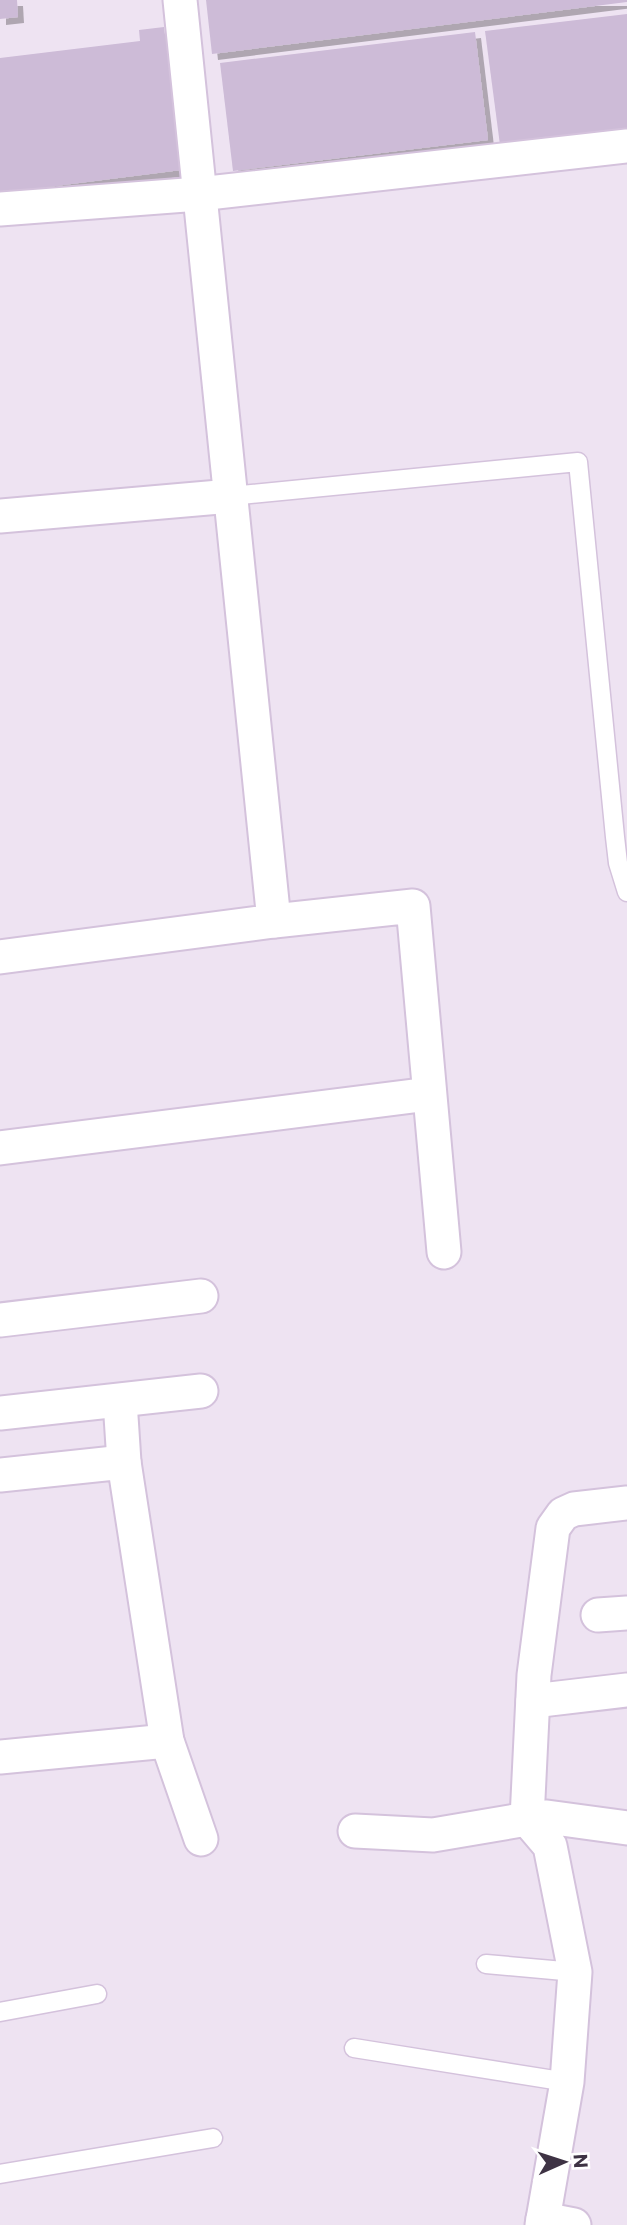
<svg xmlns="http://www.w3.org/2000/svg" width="627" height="2225" font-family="Commissioner,sans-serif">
	<defs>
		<filter id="shadow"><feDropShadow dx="6" dy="6" stdDeviation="0" flood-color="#0004"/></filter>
	</defs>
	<rect width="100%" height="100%" fill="#eee3f2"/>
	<g fill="#cdbbd7" filter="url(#shadow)">
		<path d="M0,0H17L18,17L0,19Z"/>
		<path d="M206,0H627V2L212,54Z"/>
		<path d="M627,14V130L500,145L485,31Z"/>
		<path d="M164,27L181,170L0,193V58L140,41L139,30Z"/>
		<path d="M475,32L488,140L233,171L220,63Z"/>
	</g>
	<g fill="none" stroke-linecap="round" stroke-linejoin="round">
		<g stroke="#d4c2dc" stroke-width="21">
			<g id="lane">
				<path d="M231,496L578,462L615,837L618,863L627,892"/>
				<path d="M486,1964L575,1972"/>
				<path d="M0,2012L97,1994"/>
				<path d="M354,2048L567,2082"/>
				<path d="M0,2174L213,2138"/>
			</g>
		</g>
		<g stroke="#d4c2dc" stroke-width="37">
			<g id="street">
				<path d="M0,209L199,194L627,146"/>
				<path d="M0,516L231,496"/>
				<path d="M274,921L413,906L444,1252"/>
				<path d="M0,957L274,921L180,0"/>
				<path d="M0,1148L429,1094"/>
				<path d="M0,1320L201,1296"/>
				<path d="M120,1401L124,1462"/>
				<path d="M0,1413L201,1391"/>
				<path d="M0,1475L124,1462L167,1741L201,1839"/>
				<path d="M598,1615L627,1613"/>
				<path d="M533,1701L627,1690"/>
				<path d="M0,1757L167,1741"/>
				<path d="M355,1831L433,1835L527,1819L534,1675L553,1528L563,1514L574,1509L627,1503"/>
				<path d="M543,2219L574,2225"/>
				<path d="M542,2225L567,2082L575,1972L550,1846L527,1819L547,1817L627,1828"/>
			</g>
		</g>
		<use href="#lane" stroke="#fff" stroke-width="18"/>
		<use href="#street" stroke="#fff" stroke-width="33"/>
	</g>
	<g transform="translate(564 2162) rotate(87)" stroke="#ffffff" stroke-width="5" paint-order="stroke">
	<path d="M0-5L12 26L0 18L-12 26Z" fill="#3e3344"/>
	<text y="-10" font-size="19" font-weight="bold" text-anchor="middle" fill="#3e3344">N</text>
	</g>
</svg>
